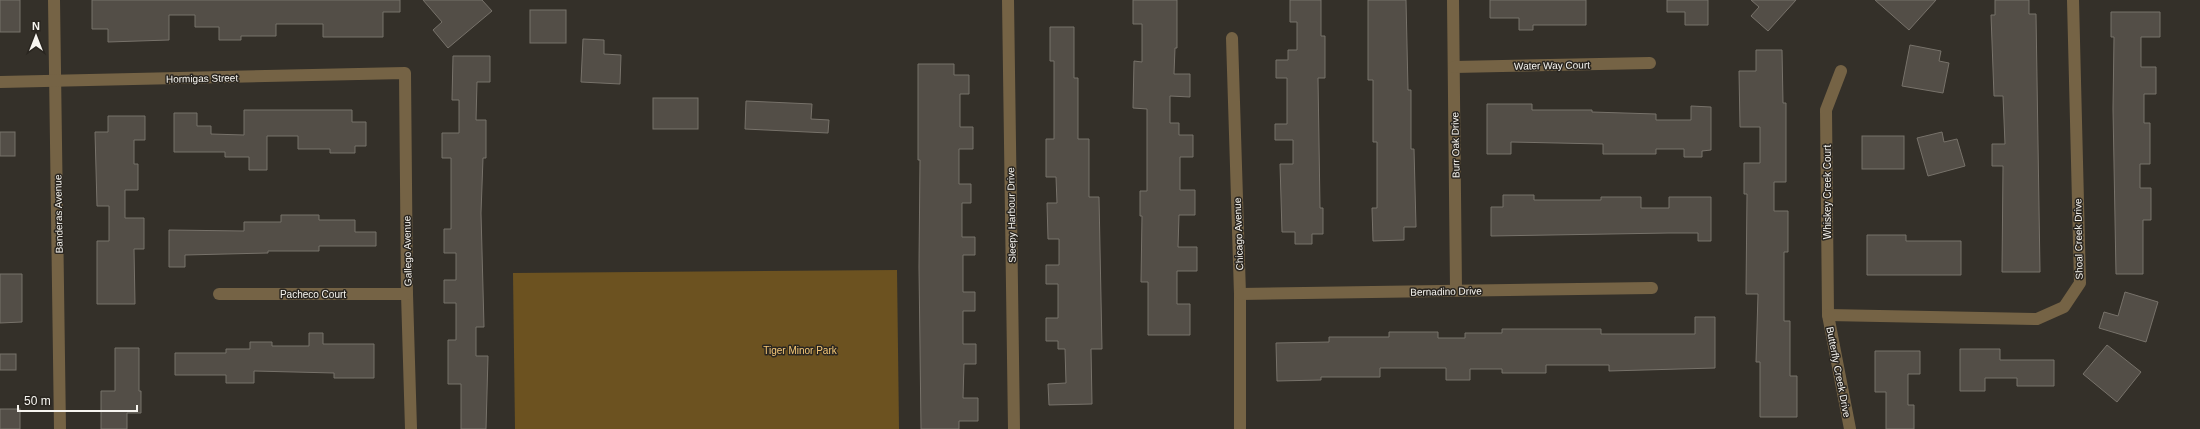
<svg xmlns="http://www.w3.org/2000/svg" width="2200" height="429" font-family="Arial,sans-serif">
	<rect width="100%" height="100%" fill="#343029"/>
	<path fill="#6c5220" d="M897,270L899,429H515L513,273Z"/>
	<g fill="#534e47" stroke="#77726a">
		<rect x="0" y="0" width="20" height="32"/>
		<path d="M92,0H400V12H383V37H323V24H276V36H241V40H219V27H195V15H169V40L108,42V29H92Z"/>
		<path d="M423,0H482L492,11L448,48L433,30L442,22Z"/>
		<path d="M1133,0H1177V48H1175L1174,74H1190V97L1170,96V123H1179V135H1193V157H1180V190H1195V215H1179L1178,247H1197V271H1177V304H1190V335H1148V282H1141L1142,216H1140V191H1147V109L1133,108L1134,61L1142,62V24H1133Z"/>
		<path d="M1290,0H1321V36H1325V78H1318L1320,208H1323V234H1312V244H1295V232H1282L1280,164H1293V140H1275V124H1287V78H1276V60H1288V50H1297V22H1290Z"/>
		<path d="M1368,0H1406L1408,90H1411V149H1414L1416,227H1404V240L1373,241L1372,208H1377V142H1373V80H1368Z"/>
		<path d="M1490,0H1586V25H1533V30H1519V18H1490Z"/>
		<path d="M1667,0H1708V25H1685V12H1667Z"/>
		<path d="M1751,0H1796L1768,31L1751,16L1759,7Z"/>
		<path d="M1875,0H1936L1909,30Z"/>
		<path d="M1995,0H2029V14H2036L2040,272H2002L2003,166H1992V144H2005L2003,96H1994L1991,15H1995Z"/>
		<rect x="530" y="10" width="36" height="33"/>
		<path d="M2111,12H2160V37H2141V67H2156V94H2144V123H2150V164H2140V188H2151V220H2143V274H2116L2113,109L2114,37H2111Z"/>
		<path d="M1050,27H1074V78H1078V139H1089V197H1099L1102,349H1091L1092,404L1049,405L1048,384L1066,383L1065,349H1058V341H1046V318H1058V284H1046V265H1059V239H1048L1047,203H1057L1056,177H1046V139H1054V61H1050Z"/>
		<path d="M583,39L604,40V54L621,55L620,84L581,82Z"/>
		<path d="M1910,45L1941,51L1939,61L1949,63L1943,93L1902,86Z"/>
		<path d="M1756,50H1782L1783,103H1786V182H1774V211H1788V252H1784V321H1790V376H1797V417H1760V362H1756L1758,294H1746L1747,194H1744V163H1760V127H1740L1739,71H1756Z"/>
		<path d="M453,56H490V82H477L476,120H486V158H483L481,213L484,327H476V356H488L486,429H461V384H448V340H456V303H444V280H456V253H444V229H451V158H442V133H459V100H452Z"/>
		<path d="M918,64H954V75H969V94H960V127H973V149H959V184H971V203H962V237H975V255H963V292H975V311H963V344H976V364H964L963,398H978V421H959V429H921L919,267L920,160H918Z"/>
		<rect x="653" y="98" width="45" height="31"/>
		<path d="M746,101L812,104L811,119L829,120L828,133L745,129Z"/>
		<path d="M1487,104H1532V110H1592V112L1656,114V120H1691V106L1711,107V150L1702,151V157H1684V149H1656V154H1603V144L1511,142V154H1487Z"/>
		<path d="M244,110H352V122H366V146H355V153H330V149H298V136H267V170H249V157H225V152H174V113H197V126H211V134L244,135Z"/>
		<path d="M108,116H145V140H134V164H138V190H125V218H144V249H134L135,304H97V241H109V206H97L95,132H108Z"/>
		<rect x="0" y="132" width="15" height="24"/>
		<path d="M1942,132L1944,142L1957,139L1965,166L1928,176L1917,138Z"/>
		<rect x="1862" y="136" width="42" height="33"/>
		<path d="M1503,195H1534V200H1601V197H1641V208H1669V197H1711V241H1698V233H1669L1491,236V207H1503Z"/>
		<path d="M281,215H319V220H355V232H376V246H319V251H268V253L185,255V267H169V230L244,231V222H281Z"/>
		<path d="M1867,235H1906V241H1961V275H1867Z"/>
		<path d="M0,274H22V322L0,323Z"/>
		<path d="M2125,292L2158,302L2146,342L2099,328L2104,312L2118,316Z"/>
		<path d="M1695,317H1715V368L1609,371V365H1546V373H1502V369H1470V380H1446V368H1380V377H1321V380L1277,381L1276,343L1329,342V337H1389V332H1438V338H1465V333H1502V329H1601V334H1695Z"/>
		<path d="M309,333H323V344H374V378H334V373L254,371V383H226V375H175V353H226V349H250V342H272V346H309Z"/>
		<path d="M2107,345L2141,372L2117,402L2083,374Z"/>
		<path d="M115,348H139V391H141V413H127V429H101V391H115Z"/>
		<path d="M1960,349H2000V360H2054V386H2017V378H1985V391H1960Z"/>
		<path d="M1875,351H1920V374H1908V405H1914V429H1886V392H1875Z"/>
		<rect x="0" y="354" width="16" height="16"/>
		<rect x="0" y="409" width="20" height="20"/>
	</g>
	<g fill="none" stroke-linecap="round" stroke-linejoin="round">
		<g stroke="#756345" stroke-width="12">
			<path d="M54,0L60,429"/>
			<path d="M1008,0L1014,429"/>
			<path d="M1453,0L1456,290"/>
			<path d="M1232,38L1240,294V429"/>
			<path d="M1454,67L1650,63"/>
			<path d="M1841,71L1826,110L1828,315L1850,429"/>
			<path d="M0,82L405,73L407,294L411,429"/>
			<path d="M219,294H407"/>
			<path d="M1240,294L1652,288"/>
			<path d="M1828,315L2037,319L2064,307L2080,283L2073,0"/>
		</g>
	</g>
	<g text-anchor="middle" stroke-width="3" stroke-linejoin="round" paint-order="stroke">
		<g font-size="10" fill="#f7f5f0" stroke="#2a2620">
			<text transform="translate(1552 65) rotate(-1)" y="4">Water Way Court</text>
			<text transform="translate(202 78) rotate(-1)" y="4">Hormigas Street</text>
			<text transform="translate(1455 145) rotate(-91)" y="4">Burr Oak Drive</text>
			<text transform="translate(1827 192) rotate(-90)" y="4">Whiskey Creek Court</text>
			<text transform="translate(58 214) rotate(-91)" y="4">Banderas Avenue</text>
			<text transform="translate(1011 215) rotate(-91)" y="4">Sleepy Harbour Drive</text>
			<text transform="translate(1238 234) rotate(-92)" y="4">Chicago Avenue</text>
			<text transform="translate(2078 239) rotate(-91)" y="4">Shoal Creek Drive</text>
			<text transform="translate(407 251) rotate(-91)" y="4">Gallego Avenue</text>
			<text transform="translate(1446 291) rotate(-1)" y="4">Bernadino Drive</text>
			<text x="313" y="298">Pacheco Court</text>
			<text transform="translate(1839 372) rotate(79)" y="4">Butterfly Creek Drive</text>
		</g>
		<g font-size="10" fill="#f6c877" stroke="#2a2620">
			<text x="800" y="354">Tiger Minor Park</text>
		</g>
	</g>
	<g transform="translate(36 36)" stroke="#2a2620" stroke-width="3" paint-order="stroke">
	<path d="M0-3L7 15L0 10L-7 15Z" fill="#f7f5f0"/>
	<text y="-6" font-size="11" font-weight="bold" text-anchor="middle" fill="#f7f5f0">N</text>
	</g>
	<path d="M18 405v6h119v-6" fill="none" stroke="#f7f5f0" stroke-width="2"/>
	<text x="24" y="405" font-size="12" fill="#f7f5f0" stroke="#2a2620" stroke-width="3" paint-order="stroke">50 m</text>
</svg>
